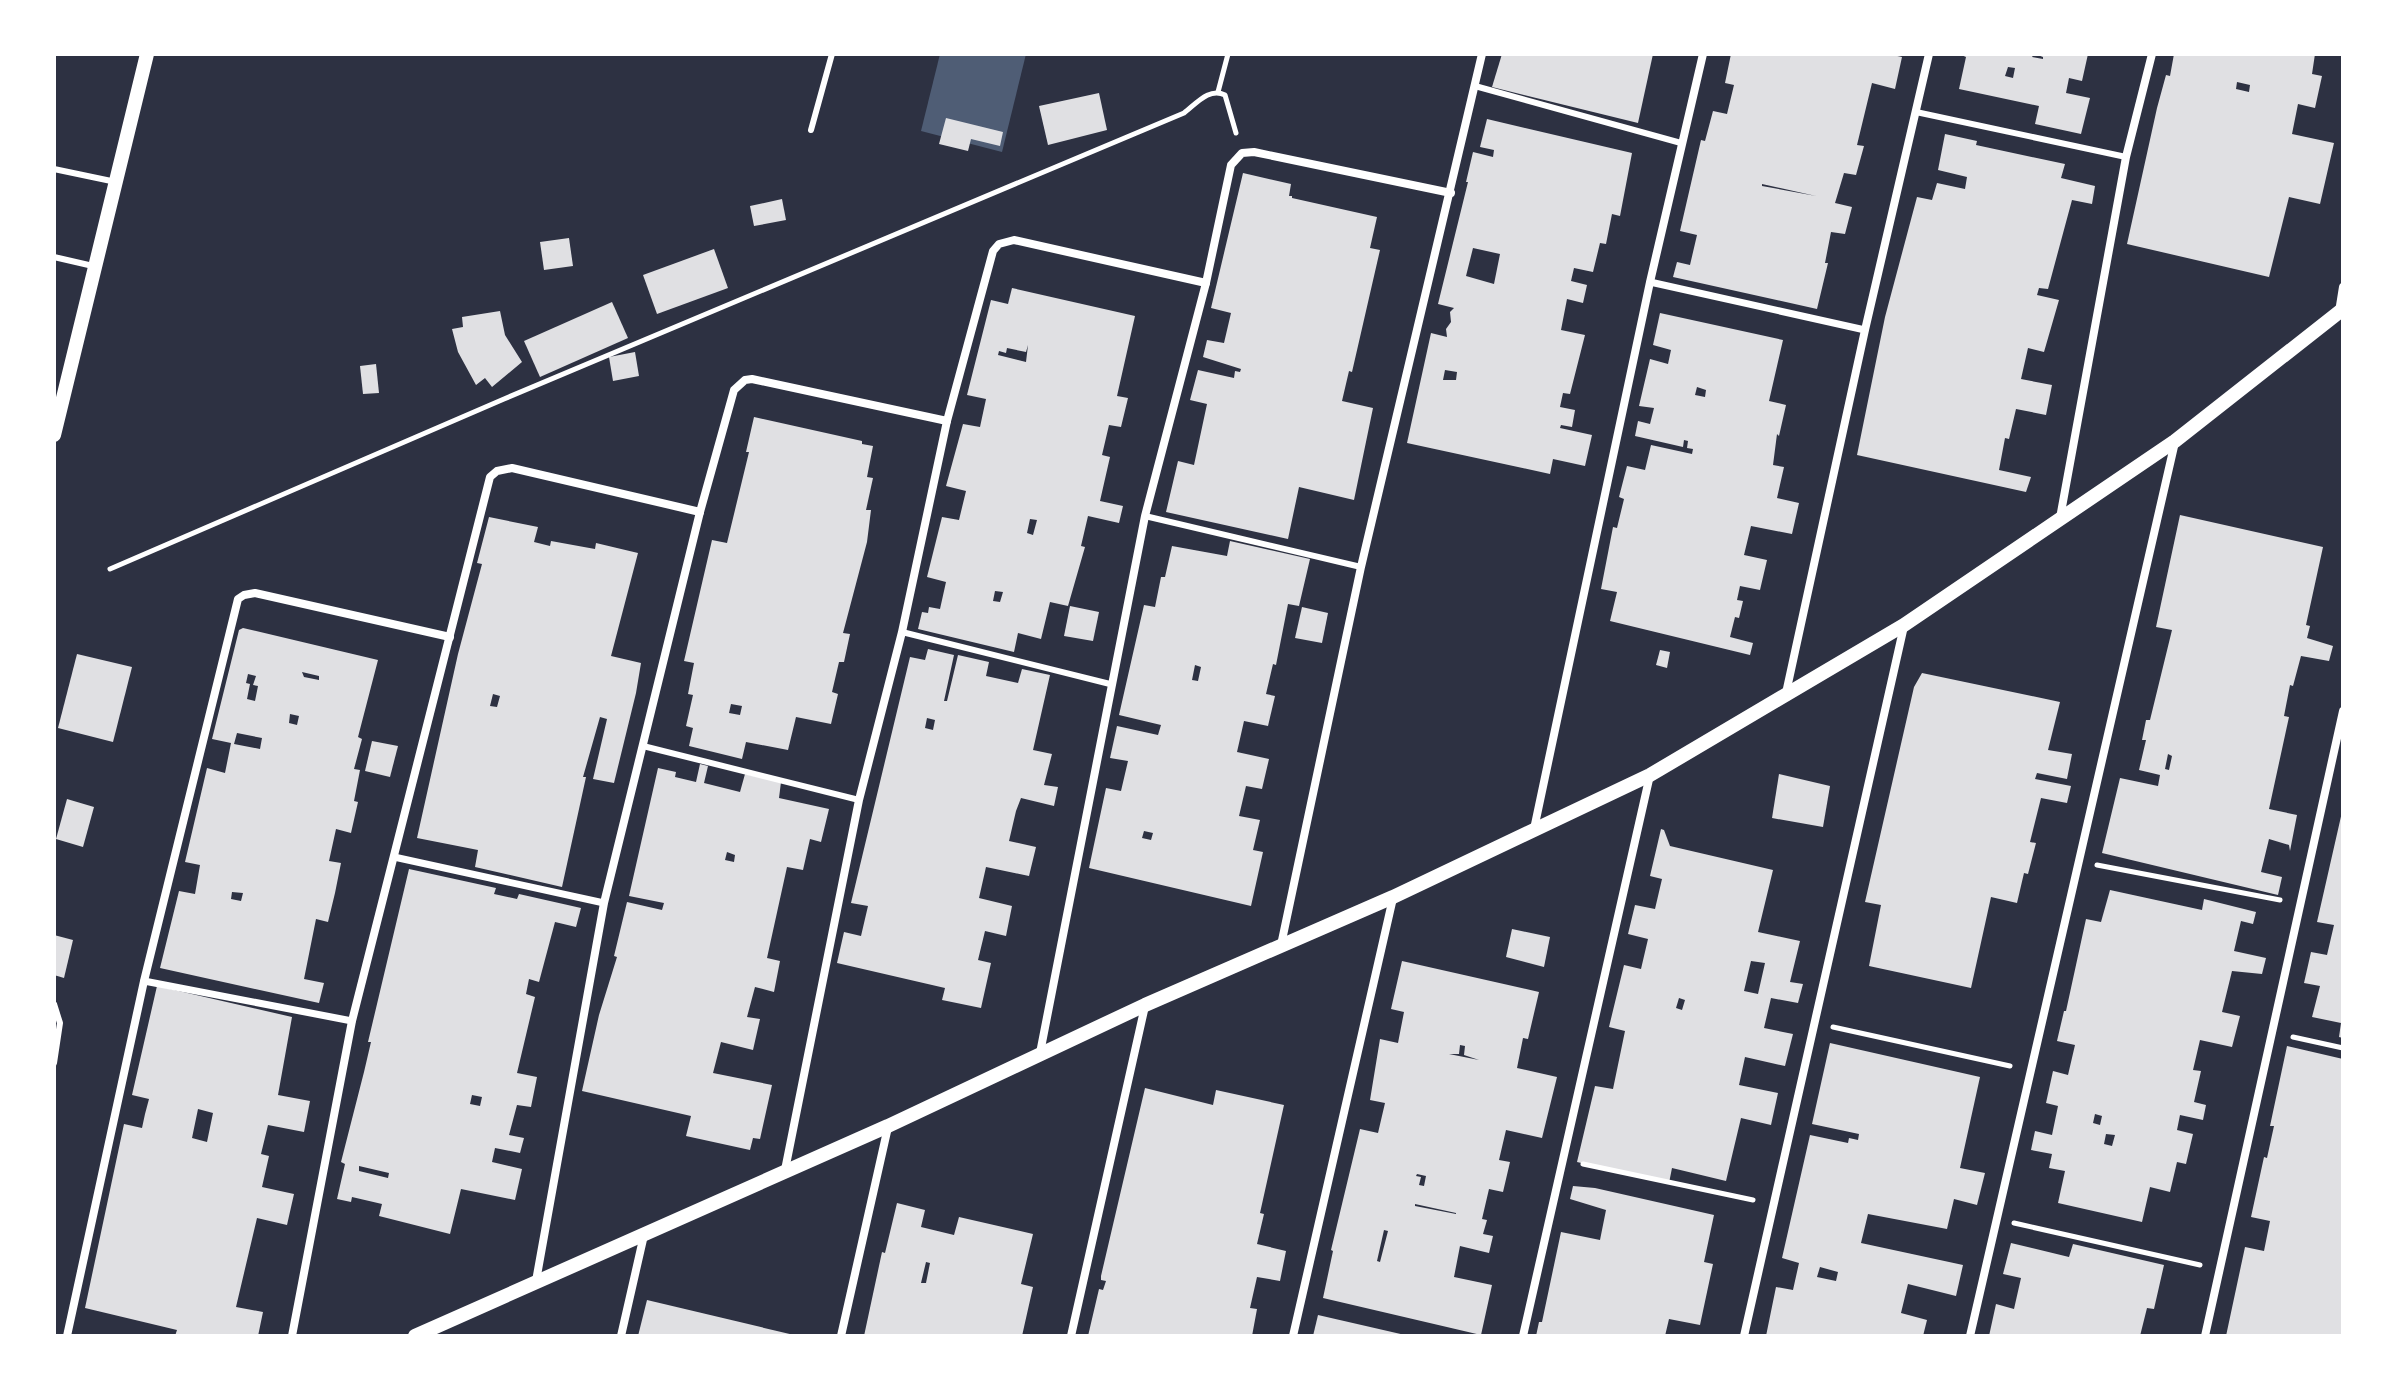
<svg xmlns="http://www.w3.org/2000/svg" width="2397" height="1390" font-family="Quicksand,sans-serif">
	<rect width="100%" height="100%" fill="#2d3142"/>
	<path fill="#4f5d75" d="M940,54H1026L1002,152L921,131Z"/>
	<g fill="#e0e0e3" fill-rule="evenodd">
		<path d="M1502,54H1653L1638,123L1492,87Z"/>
		<path d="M1731,54H1888L1902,57L1895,89L1872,83L1857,145L1864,146L1856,175L1844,173L1835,203L1852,207L1845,234L1831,232L1825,263H1828L1817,309L1673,277L1677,262L1690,265L1697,235L1680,231L1701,140L1705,141L1713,111L1727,114L1734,85L1725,83ZM1762,184L1816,196L1762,186Z"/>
		<path d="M1959,54H2034L2032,57L2043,59V57L2035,54H2088L2082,81L2069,78L2066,93L2090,98L2081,134L2035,124L2039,106L1959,89L1966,57ZM2008,67L2015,68L2013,78L2005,76Z"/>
		<path d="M2174,54H2315L2312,74L2322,76L2315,108L2298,104L2292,134L2334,143L2320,204L2289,197L2269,277L2127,244L2157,108L2166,75L2170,76ZM2237,82L2250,85L2249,92L2236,89Z"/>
		<path d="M1099,93L1107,130L1048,145L1039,106Z"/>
		<path d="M946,118L1003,132L1000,146L971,139L968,151L939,144Z"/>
		<path d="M1487,119L1632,153L1620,216L1612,214L1606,244L1600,243L1593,272L1574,268L1571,281L1587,285L1583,303L1567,299L1561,330L1585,335L1570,394L1563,393L1560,407L1575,410L1572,427L1561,425L1560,428L1592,435L1585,466L1553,459L1550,474L1407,443L1431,333L1447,337L1446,329L1451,322L1450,312L1454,308L1438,304L1468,182H1466L1473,152L1493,157L1494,150L1480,147ZM1473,248L1500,254L1494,284L1466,276ZM1445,370L1457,372L1456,380H1443Z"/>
		<path d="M1945,134L1977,141L1976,145L2065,164L2061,178L2095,186L2092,204L2072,200L2048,289L2039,288L2037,295L2059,300L2044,352L2028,348L2021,379L2052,385L2046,415L2016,409L2009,439L2005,438L1999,470L2031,477L2026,492L1857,455L1885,317L1917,197L1932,200L1937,183L1965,189L1967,177L1938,170Z"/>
		<path d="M1243,173L1291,184L1289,196H1292V198L1377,217L1370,248L1380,250L1352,372L1349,371L1342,401L1373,408L1354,500L1299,487L1288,539L1166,512L1178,461L1194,465L1207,404L1190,400L1198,370L1234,378L1235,371L1240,372L1241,369L1203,357L1207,340L1224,343L1231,313L1211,308Z"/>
		<path d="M782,199L786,220L754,226L750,206Z"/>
		<path d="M569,238L573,266L544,270L540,242Z"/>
		<path d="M714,249L728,288L657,314L643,275Z"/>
		<path d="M1012,288L1135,316L1117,396L1128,398L1121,427L1109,425L1102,455L1110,457L1100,501L1123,506L1119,523L1088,516L1081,546L1085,547L1068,606L1050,602L1041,639L1018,633L1014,652L918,629L922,612L928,613L929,607L940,609L946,582L927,577L942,517L959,520L966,491L946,486L963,424L980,427L986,399L967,395L991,300L1008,304ZM1028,345L1026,362L998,355L999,351L1006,353L1007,348L1026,352ZM1030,519L1037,520L1033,535L1027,533ZM995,591L1003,592L1000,602L993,601Z"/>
		<path d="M612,302L628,338L540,377L524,341Z"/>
		<path d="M500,311L505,335L522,362L492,387L485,378L476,385L458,352L452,329L463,327L462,317Z"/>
		<path d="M1660,313L1783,340L1769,401L1786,405L1779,436L1777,434L1773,465L1784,467L1777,498L1799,503L1792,534L1751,526L1744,555L1767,560L1760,590L1740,586L1737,600L1743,601L1739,618L1735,617L1730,637L1753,643L1750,655L1610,621L1617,592L1601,589L1613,527L1617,528L1624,499L1619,497L1627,466L1645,470L1651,445L1692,454L1693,449L1687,448L1688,441L1684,440L1683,447L1635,436L1638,421L1650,424L1654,408L1639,406L1650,359L1668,364L1671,350L1653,345ZM1697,387L1706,390L1705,397L1695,395Z"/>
		<path d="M635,352L639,376L613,381L609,357Z"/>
		<path d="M376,364L379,393L363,394L360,366Z"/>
		<path d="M754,417L862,441V444L873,446L867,477L873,478L866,510H871L867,542L843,633L850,634L844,662H839L832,692L838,694L831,724L796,717L788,750L746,742L742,759L689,746L693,728L686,726L693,695L688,694L694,663L684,661L712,540L727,543L749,452H746ZM731,704L742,706L740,715L729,713Z"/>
		<path d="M2180,515L2323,547L2306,625L2310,626L2307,638L2333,646L2329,661L2301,656L2293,686L2290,685L2284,716L2289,717L2269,809L2297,815L2290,851L2289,845L2269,839L2261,872L2282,877L2278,895L2102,853L2120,778L2158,786L2160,775L2139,770L2146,740H2142L2146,720H2150L2172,630L2156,627ZM2168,754L2172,756L2169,770L2165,769Z"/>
		<path d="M489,517L538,527L534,542L550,546L551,541L595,549L596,543L638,553L611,656L641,663L636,693L614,783L593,779L607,719L600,717L583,777H586L562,887L475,867L478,850L417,838L458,654L482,564L477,563ZM493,694L500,696L497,707L490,706Z"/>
		<path d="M1230,541L1310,559L1299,606L1288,604L1276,665L1273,664L1266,694L1275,696L1268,726L1244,721L1237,752L1269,759L1262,789L1246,786L1239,816L1260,820L1253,850L1263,852L1251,906L1089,868L1106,788L1121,791L1128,761L1110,758L1117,726L1158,735L1161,725L1119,715L1144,605L1155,607L1161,577H1165L1172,546L1227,556ZM1195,665L1201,667L1198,681L1192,680ZM1144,831L1153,833L1151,840L1142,838Z"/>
		<path d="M1070,606L1099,612L1093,641L1064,636Z"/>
		<path d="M1302,607L1328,613L1322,643L1295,638Z"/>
		<path d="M243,628L378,660L358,737L362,739L354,769L360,770L354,801L358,802L351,833L336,829L329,861L341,863L335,893L328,922L316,919L304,979L324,983L319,1003L160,968L179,891L195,894L200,865L185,862L207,768L225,773L231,743L212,739L239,630ZM302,672L319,676V680L304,677ZM248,674L256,676L253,685L258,686L255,701L247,699L250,684L246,683ZM290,714L299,716L297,725L289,723ZM237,733L262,738L260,749L234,744ZM232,892L243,893L241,901L231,899Z"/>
		<path d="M928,649L954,655L944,701H947L958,655L989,662L986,676L1018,683L1022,669L1050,675L1033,750L1052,754L1044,785L1058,787L1054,806L1021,798L1016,811L1009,841L1036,847L1029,876L986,867L979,898L1012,906L1006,936L985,931L978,960L991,963L981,1008L942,1000L945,988L837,963L844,932L861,936L868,906L851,903L910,657L925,660ZM927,718L935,720L933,730L925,728Z"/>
		<path d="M1660,650L1670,652L1667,668L1656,665Z"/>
		<path d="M77,654L132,667L113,742L58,728Z"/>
		<path d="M1922,673L2060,702L2048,750L2072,754L2067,779L2037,773L2035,779L2071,786L2067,803L2041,798L2030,842L2036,843L2028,874L2024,873L2017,903L1991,897L1971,988L1869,966L1881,905L1865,902L1914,687Z"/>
		<path d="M372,741L398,746L390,777L365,771Z"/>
		<path d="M700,764L708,766L704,783L740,792L745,774L781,782L779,798L829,809L821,842L810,839L803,870L787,867L767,958L780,961L774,992L755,987L747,1017L760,1019L753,1050L721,1042L713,1073L772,1085L760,1139L753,1138L750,1150L686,1136L691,1116L582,1091L599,1015L617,957L614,956L627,902L662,910L664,903L629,896L658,768L676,772L675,777L696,782ZM727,852L735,855L734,862L725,860Z"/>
		<path d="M1779,774L1830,786L1823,827L1772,818Z"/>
		<path d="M67,799L94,807L83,847L56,839Z"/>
		<path d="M2342,812H2343V1038L2339,1037L2341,1023L2312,1017L2320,986L2304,983L2311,952L2327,955L2334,925L2317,922Z"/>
		<path d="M1661,829L1664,830L1670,846L1773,870L1758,932L1800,941L1790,982L1803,984L1798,1003L1771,998L1764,1028L1793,1034L1785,1066L1745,1057L1739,1085L1778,1093L1771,1125L1741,1118L1726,1181L1672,1168L1669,1183L1577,1162L1595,1086L1613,1089L1625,1031L1609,1027L1624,965L1641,969L1648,939L1628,934L1635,905L1655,909L1662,879L1650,876ZM1751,961L1765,963L1758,994L1744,991ZM1679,998L1685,1000L1682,1010L1676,1008Z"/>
		<path d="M409,869L496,888L494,894L517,899L519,894L581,908L576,927L555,922L539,982L529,979L526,994L535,997L517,1073L537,1077L531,1107L517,1105L509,1135L524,1138L520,1153L495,1148L492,1162L522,1169L515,1200L461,1189L450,1234L379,1216L382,1204L352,1197L351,1202L337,1199L345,1164L341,1162L364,1072L371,1042H368ZM472,1095L482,1097L480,1106L470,1104ZM359,1166L389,1173L388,1178L359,1171Z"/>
		<path d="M2110,890L2202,910L2204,899L2256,912L2253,924L2241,921L2234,951L2266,958L2262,974L2232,971L2222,1012L2240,1016L2232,1047L2200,1040L2193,1070L2201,1071L2194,1102L2206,1105L2203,1120L2180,1115L2177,1130L2193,1134L2186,1164L2177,1162L2170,1192L2150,1187L2142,1222L2058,1203L2065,1171L2049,1168L2052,1154L2031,1150L2035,1131L2052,1135L2058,1106L2046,1103L2053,1071L2068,1075L2075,1045L2057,1041L2064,1011H2066L2086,919L2101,922ZM2095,1114L2102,1116L2100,1125L2093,1123ZM2106,1134L2115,1135L2112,1146L2104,1144Z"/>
		<path d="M1512,929L1550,937L1544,967L1506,957Z"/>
		<path d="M54,935L73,940L64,978L54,975Z"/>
		<path d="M1402,961L1539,992L1528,1039L1523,1038L1517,1068L1557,1077L1542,1138L1506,1130L1499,1160L1510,1162L1503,1192L1489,1189L1482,1219L1487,1220L1483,1234L1493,1236L1489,1253L1460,1246L1454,1277L1492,1285L1481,1335L1323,1298L1333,1251L1331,1250L1360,1129L1378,1133L1385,1103L1370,1100L1380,1039L1398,1043L1404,1012L1391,1009ZM1460,1045L1465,1046L1464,1055L1479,1060L1449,1054H1459ZM1417,1174L1426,1176L1424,1186L1419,1185L1421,1177L1416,1176ZM1415,1204L1456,1213V1214L1415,1206ZM1384,1230L1388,1231L1380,1262L1377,1261Z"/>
		<path d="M157,986L292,1017L278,1095L310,1101L304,1132L268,1125L261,1154L269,1156L262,1187L294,1194L287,1225L257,1218L236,1307L263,1312L258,1336H175L177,1330L85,1308L124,1124L142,1128L145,1114L149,1099L132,1095ZM198,1109L213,1113L207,1142L192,1138Z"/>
		<path d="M1830,1043L1980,1077L1960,1168L1985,1173L1977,1205L1954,1199L1947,1229L1868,1214L1861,1243L1963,1265L1956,1296L1908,1284L1901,1313L1927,1320L1923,1336H1766L1776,1287L1793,1290L1799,1263L1782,1258L1810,1135L1848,1143L1849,1138L1858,1140L1859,1134L1812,1124ZM1820,1267L1838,1272L1836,1281L1817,1277Z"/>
		<path d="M2287,1046L2343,1059V1336H2226L2245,1247L2264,1251L2270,1221L2251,1217L2264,1157L2267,1158L2274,1126H2270Z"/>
		<path d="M1145,1088L1213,1105L1216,1090L1284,1105L1260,1213L1264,1214L1257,1244L1286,1251L1280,1281L1257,1277L1250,1308L1257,1309L1252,1336H1088L1099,1289L1103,1290L1106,1281L1101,1280V1276Z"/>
		<path d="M1573,1186L1595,1188L1714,1215L1704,1262L1713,1264L1700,1325L1669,1319L1665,1336H1536L1539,1322H1542L1561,1232L1600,1240L1606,1210L1570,1199Z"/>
		<path d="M897,1203L925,1210L921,1227L954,1235L959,1217L1033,1234L1021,1284L1033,1287L1022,1336H864L882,1252L885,1253ZM926,1262L930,1263L926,1283H921Z"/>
		<path d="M2011,1243L2069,1257L2073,1244L2164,1265L2154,1309L2147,1308L2140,1336H1989L1996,1304L2014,1309L2021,1278L2003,1274Z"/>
		<path d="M647,1300L794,1335V1336H638Z"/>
		<path d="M1318,1315L1405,1335V1336H1313Z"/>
	</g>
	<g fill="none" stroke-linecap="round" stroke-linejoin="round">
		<g stroke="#fff" stroke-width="5">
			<path d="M1218,92L1228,54"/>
			<path d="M110,569L504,399L1184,113C1196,104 1209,87 1225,95L1236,133"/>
			<path d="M2097,865L2280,900"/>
			<path d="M1833,1027L2010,1066"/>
			<path d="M2293,1037L2343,1048"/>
			<path d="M1583,1164L1753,1200"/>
			<path d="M2014,1223L2200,1265"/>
		</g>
		<g stroke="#fff" stroke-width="6">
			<path d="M1475,86L1681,143"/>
			<path d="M1916,112L2126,157"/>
			<path d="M811,130L832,54"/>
			<path d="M54,169L116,182"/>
			<path d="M54,257L93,266"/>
			<path d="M1145,516L1361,567"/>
			<path d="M902,632L1110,684"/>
			<path d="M643,746L859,800"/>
			<path d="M54,1004L60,1023L54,1063"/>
		</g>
		<g stroke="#fff" stroke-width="7">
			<path d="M1650,282L1865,330"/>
			<path d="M394,857L604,903"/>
			<path d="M144,981L352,1021"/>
		</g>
		<g stroke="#fff" stroke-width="8">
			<path d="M2339,312L2343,287"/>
			<path d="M2060,518L2126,157L2152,54"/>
			<path d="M1786,693L1865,330L1929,54"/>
			<path d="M1534,829L1650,282L1703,54"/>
			<path d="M1281,945L1361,567L1482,54"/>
			<path d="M1040,1053L1145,516L1206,283L1231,165L1242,153L1254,152L1451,193"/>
			<path d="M785,1170L859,800L902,632L947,421L993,251L999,244L1014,240L1206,283"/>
			<path d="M536,1281L604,903L700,512L734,390L745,380L752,379L947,421"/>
			<path d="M67,1336L144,981L238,599L244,595L255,593L450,637"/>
			<path d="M292,1336L352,1021L490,477L497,471L512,468L700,512"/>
			<path d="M621,1336L644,1235"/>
			<path d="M841,1336L888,1127"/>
			<path d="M1071,1336L1145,1006"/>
			<path d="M1293,1336L1393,898"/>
			<path d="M1523,1336L1650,775"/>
			<path d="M1744,1336L1904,626"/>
			<path d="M1970,1336L2175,442"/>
			<path d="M2205,1336L2343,711"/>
		</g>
		<g stroke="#fff" stroke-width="14">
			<path d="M54,435L147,54"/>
			<path d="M415,1336L888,1126L1145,1005L1393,897L1650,775L1904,625L2175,441L2343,309"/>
		</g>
	</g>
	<rect width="2397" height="1390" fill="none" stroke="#ffffff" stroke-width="112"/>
</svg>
